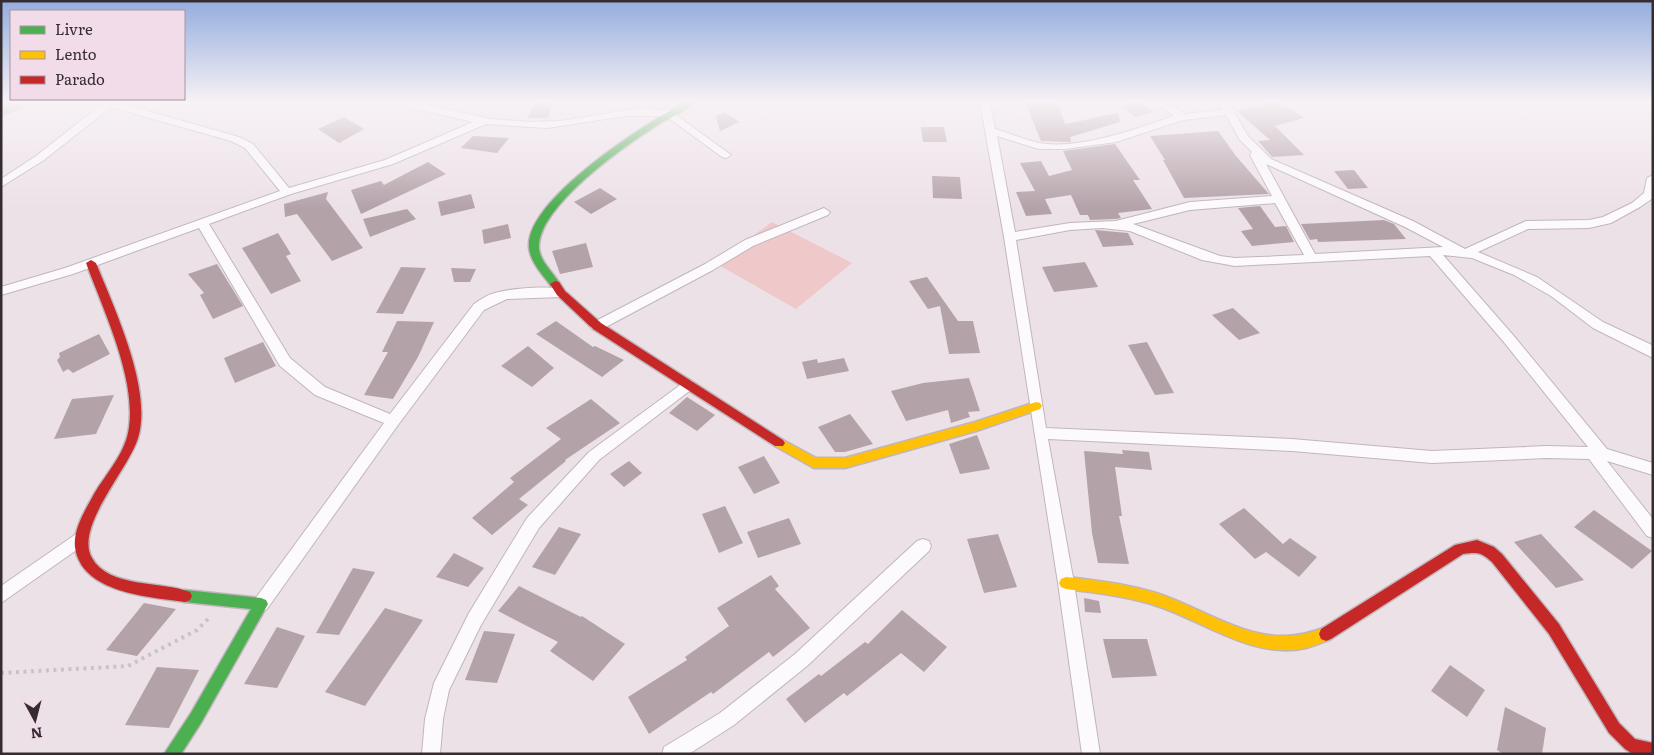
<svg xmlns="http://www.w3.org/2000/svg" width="1654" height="755" font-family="Literata,serif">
	<rect width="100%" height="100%" fill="#ede1e8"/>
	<path fill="#efc8ca" d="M772,222L852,263L796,309L715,263Z"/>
	<g fill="#b4a2a9">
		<path d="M1,102H36L1,117Z"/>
		<path d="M534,102H553L548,118H528Z"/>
		<path d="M1025,102H1057L1065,124L1118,113L1120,122L1070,137L1071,142L1041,141Z"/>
		<path d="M1135,102H1141L1154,112L1135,117L1121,106Z"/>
		<path d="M1271,102H1281L1304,118L1275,126L1304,155L1272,157L1258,141L1270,140L1237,111Z"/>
		<path d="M725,112L739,122L720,131L716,116Z"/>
		<path d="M344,117L364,129L339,143L318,129Z"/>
		<path d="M921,127H944L947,142H923Z"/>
		<path d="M1218,131L1236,156L1269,194L1184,198L1163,160H1165L1150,136Z"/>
		<path d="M473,136L509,138L497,153L461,148Z"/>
		<path d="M1115,144L1140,180H1133L1152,209L1118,213L1121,218L1116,219L1090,220L1088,215H1080L1071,195L1045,199L1052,214L1026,216L1016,192L1035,191L1020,163L1041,161L1049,176L1072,170L1063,151Z"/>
		<path d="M428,162L446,174L361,214L351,190L381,181L384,185Z"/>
		<path d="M1354,170L1368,188L1348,189L1334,171Z"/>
		<path d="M932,176L960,177L962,199L933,198Z"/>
		<path d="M600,188L617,199L591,214L574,202Z"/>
		<path d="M328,192L326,199L363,248L332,261L297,214L285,217L284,204Z"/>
		<path d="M471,194L475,208L441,216L438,202Z"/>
		<path d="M1260,206L1275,227L1286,226L1294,242L1252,246L1241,231L1253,229L1238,208Z"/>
		<path d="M407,209L416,219L370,237L363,219Z"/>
		<path d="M1384,220L1394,224L1406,239L1318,242L1317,239L1310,240L1301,224Z"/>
		<path d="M508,224L511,238L484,244L482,230Z"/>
		<path d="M1095,230L1128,233L1134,245L1103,247Z"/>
		<path d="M278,233L291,254L286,256L301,281L271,294L242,248Z"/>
		<path d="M586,243L593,267L560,274L552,251Z"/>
		<path d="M1085,262L1098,287L1054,292L1042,267Z"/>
		<path d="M217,264L243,306L213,319L200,295L204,293L188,274Z"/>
		<path d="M401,267L426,268L403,314L376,313Z"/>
		<path d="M451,268L476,269L470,282H454Z"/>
		<path d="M927,277L958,321H973L980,353L949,354L940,306L928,309L909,281Z"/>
		<path d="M1233,308L1260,333L1239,340L1212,315Z"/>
		<path d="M397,321L434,322L418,357L393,399L364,395L388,352H382Z"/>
		<path d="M556,321L593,347L595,346L624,360L602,377L536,334Z"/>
		<path d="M99,334L110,354L73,373L68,369L63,372L57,360L60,357L59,353Z"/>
		<path d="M263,342L276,366L235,383L224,358Z"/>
		<path d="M1147,342L1174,393L1155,395L1128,345Z"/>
		<path d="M528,346L554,368L532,387L501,366Z"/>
		<path d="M844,358L849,371L807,379L802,362L817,359L818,363Z"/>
		<path d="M969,378L980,411L968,412L970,417L951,423L948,410L906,421L891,391L923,383Z"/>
		<path d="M114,395L96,434L54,439L72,399Z"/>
		<path d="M687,397L715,415L697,431L669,413Z"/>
		<path d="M591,399L620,423L565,460L566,461L519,499L528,505L492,535L472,518L514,482L510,478L561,439L546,428Z"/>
		<path d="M850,414L873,444L845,452H835L818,427Z"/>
		<path d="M977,435L990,469L960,474L949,444Z"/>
		<path d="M1122,450L1149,452L1152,470L1115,467L1122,516H1119L1129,564L1098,563L1092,533L1084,451L1123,454Z"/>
		<path d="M764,456L780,483L754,494L738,467Z"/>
		<path d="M629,461L642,473L624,487L610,474Z"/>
		<path d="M725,506L743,543L719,553L702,514Z"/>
		<path d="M1244,508L1283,544L1290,538L1317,557L1299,577L1266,552L1255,559L1219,524Z"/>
		<path d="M1594,510L1652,551L1632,569L1574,527Z"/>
		<path d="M789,518L801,544L758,558L747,532Z"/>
		<path d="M559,527L581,534L555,575L532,567Z"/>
		<path d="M998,534L1017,587L984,593L967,539Z"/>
		<path d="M1541,534L1584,580L1556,588L1514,542Z"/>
		<path d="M454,553L484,568L468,587L436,577Z"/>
		<path d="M353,568L375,572L339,635L316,633Z"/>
		<path d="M771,575L779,586L775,589L810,628L773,657L769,652L713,694L711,692L649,734L628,697L687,660L685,657L729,626L717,608Z"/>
		<path d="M519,586L581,617L582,616L625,644L593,681L550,651L558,642L498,611Z"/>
		<path d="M1084,598L1099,601L1101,613L1085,612Z"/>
		<path d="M144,603L176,609L137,656L106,650Z"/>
		<path d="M385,608L423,620L365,706L325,692Z"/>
		<path d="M902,610L947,647L924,672L901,653L847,696L844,693L805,723L786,699L819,674L821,676L865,642L868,644Z"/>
		<path d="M277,627L305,636L277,688L244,684Z"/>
		<path d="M484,631L515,634L497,683L465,680Z"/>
		<path d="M1103,639H1147L1157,676L1112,678Z"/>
		<path d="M1450,665L1485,690L1467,717L1431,691Z"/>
		<path d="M157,667L199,670L169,728L125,725Z"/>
		<path d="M1505,707L1546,728L1542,754H1503L1497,750Z"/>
	</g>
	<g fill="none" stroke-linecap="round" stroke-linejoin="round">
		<g stroke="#bfb6bb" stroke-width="2">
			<g id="street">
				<path d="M99,102H116L239,137L253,144L289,188L385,160L473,122L396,104L395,102H412L491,119L529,122L561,121L641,108L669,110L731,155L726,158L722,157L666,116H625L547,128L486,124L393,164L291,194L209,224L290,358L325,387L390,414L474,304C481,299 487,295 495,293C508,289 560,283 567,293L561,297L507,299L484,310L398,425L267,609L261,612L255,609L253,604L255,599L384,423L315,395L280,366L199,228L73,274L1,295V287L65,268L280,191L245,148L231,141L111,107L44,160L1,187V179L36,156L102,104Z"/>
				<path d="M980,102H990L995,129C1009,133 1025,140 1039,143C1080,150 1136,129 1174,116L1156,102H1167L1184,114L1222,110L1218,102H1228L1248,136L1271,159L1413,221L1465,249L1526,221L1589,220L1603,217L1632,203L1644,193L1647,178L1653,175V198L1640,207L1611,223L1589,228L1528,229L1478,252L1537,277L1603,322L1652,345L1653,358L1593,328L1551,296L1514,275L1472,258L1443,255L1513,335L1607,449L1653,463V475L1607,461L1653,519V538L1647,536L1589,459L1546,458L1432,463L1292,451L1048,439L1074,583L1100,754H1082L1058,583L1004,237ZM1226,115L1240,140L1252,152L1250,155L1272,196L1190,202L1116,221L1070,223L1015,232L997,136L1039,149H1065L1116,142L1183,120ZM1266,164L1405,227L1443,247L1315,254ZM1275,203L1304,255L1235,258L1220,256L1133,224L1190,210ZM1102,228L1130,231L1202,260L1235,266L1430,256L1503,341L1588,447L1546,446L1432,451L1292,439L1046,428L1016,240L1070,230Z"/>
				<path d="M824,208L830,212L828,215L753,246L713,270L602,329H592L590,326L592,323L705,264L745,240Z"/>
				<path d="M687,380L692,381L694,385L692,389L599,460L539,528L481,625L449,690L443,719L440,754H422L425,719L434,683L469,613L527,518L589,452Z"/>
				<path d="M79,532L85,534L87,539L85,544L1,603V586Z"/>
				<path d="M923,539L929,541L931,546L929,551L807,666L734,725L689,754H662L664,747L720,713L795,654L917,541Z"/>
			</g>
		</g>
		<g stroke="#bfb6bb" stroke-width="3">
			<g id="fast">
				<path d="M685,102H695C685,112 668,118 656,126C623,147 543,203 539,244C537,259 553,272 560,284L559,286H551C543,275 530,262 529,247C526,199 647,123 685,102Z"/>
				<path d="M185,590L261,598L266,600L268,604L201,723L181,754H164L191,713L251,609L185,602L180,600L178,596L180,592Z"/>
			</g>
		</g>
		<g stroke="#bfb6bb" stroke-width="3">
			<g id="slow">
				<path d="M1036,402L1040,403L1042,406L1040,409L976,431L845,468H814L775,446L773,443L775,440H783L816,458H845L975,422Z"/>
				<path d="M1066,577C1096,580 1127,584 1156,593C1198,606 1240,637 1285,636C1300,636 1313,632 1326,627L1331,629L1333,634L1331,639C1323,642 1314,646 1306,648C1253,660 1204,621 1157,606C1127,596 1096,593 1066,589L1061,587L1059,583L1061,579Z"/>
			</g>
		</g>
		<g stroke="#bfb6bb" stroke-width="3">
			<g id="jam">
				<path d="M91,260L96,263C114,308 153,390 138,438C129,469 74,527 92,558C108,588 162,581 190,592L192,596L190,600L185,602C149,597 81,593 75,547C73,529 86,509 94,494C107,472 126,453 129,427C136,378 103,309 86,263Z"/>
				<path d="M555,281L559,282L565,291L601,323L783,440L785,443L783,446H775L593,329L557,295L550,284Z"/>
				<path d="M1477,540L1494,547L1502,554L1559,624L1619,723L1635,739L1653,743V754H1633L1625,749L1609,733L1549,634L1492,562C1481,552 1478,552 1463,554L1331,639L1326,641L1321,639L1319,634L1321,629L1455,545Z"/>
			</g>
		</g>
		<path stroke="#c8c4c6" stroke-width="4" stroke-dasharray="3 4.5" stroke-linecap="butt" d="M1,673L128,666L197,630L209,618"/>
		<use href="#street" fill="#fcfafc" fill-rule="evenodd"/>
		<use href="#fast" fill="#4caf50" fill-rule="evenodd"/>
		<use href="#slow" fill="#ffc107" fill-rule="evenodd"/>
		<use href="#jam" fill="#c62828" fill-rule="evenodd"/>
	</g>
	<linearGradient id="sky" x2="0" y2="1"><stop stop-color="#94acde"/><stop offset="0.49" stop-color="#f7f2f5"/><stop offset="1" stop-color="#f7f2f5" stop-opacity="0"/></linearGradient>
	<rect width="1654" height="208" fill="url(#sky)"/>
	<rect width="1654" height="755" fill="none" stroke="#342c31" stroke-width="5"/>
	<rect x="10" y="10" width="175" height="90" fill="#f2dce9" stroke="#a6969f"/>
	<rect x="20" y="26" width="25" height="8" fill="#4caf50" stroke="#a6969f"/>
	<text x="55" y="35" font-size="15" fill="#342c31">Livre</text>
	<rect x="20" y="51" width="25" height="8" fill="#ffc107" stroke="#a6969f"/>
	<text x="55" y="60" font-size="15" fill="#342c31">Lento</text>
	<rect x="20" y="76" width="25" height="8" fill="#c62828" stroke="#a6969f"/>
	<text x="55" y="85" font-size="15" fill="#342c31">Parado</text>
	<g transform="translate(35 720) rotate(173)" stroke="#f2dce9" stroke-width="4" paint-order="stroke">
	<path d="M0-4L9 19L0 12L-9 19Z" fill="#342c31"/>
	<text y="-8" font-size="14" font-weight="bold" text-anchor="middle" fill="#342c31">N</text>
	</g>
</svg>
